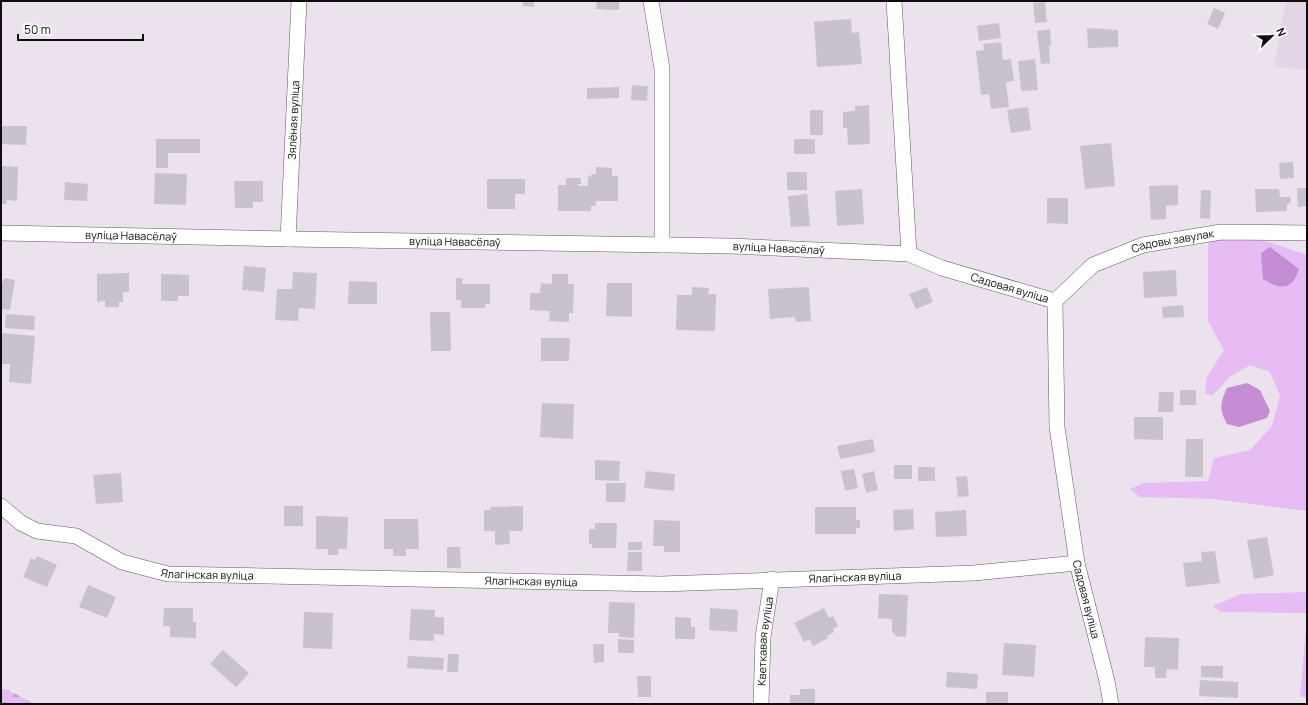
<svg xmlns="http://www.w3.org/2000/svg" width="1308" height="705" font-family="Manrope,sans-serif">
	<defs>
		<pattern id="forest-firs" width="22" height="20" patternUnits="userSpaceOnUse"><rect width="22" height="20" fill="#e7bbf3"/><path d="M5 1l3.5 6h-7zM16 11l3.5 6h-7z" fill="#c5a0cf"/></pattern>
	</defs>
	<rect width="100%" height="100%" fill="#ebe2ed"/>
	<path fill="#e2d5e6" d="M1286,1H1307V70L1274,67Z"/>
	<g fill="#e7bbf3">
		<path d="M1248,235L1307,255V511L1215,499L1140,497L1130,489L1144,483L1208,481L1214,458L1250,450L1272,426L1280,396L1270,372L1250,365L1231,376L1212,396L1205,393L1207,377L1224,350L1208,321V238Z"/>
		<path d="M1307,592V613L1221,612L1213,606L1242,594Z"/>
		<path d="M1307,617V698L1300,696Z"/>
	</g>
	<path fill="url(#forest-firs)" d="M1,689H6L35,704H1Z"/>
	<g fill="#c58ed4">
		<path d="M1270,247L1299,269C1292,291 1280,290 1263,279L1261,253Z"/>
		<path d="M1247,383L1260,390L1270,411L1267,418L1239,427L1227,424C1219,409 1220,403 1227,388Z"/>
	</g>
	<g fill="#c9c1cb">
		<path d="M523,1H534V7L523,6Z"/>
		<path d="M597,1H619V10L596,9Z"/>
		<path d="M1045,2L1047,22L1035,23L1033,3Z"/>
		<path d="M1214,8L1225,13L1218,29L1207,24Z"/>
		<path d="M851,19L852,33L859,32L862,64L817,67L814,22Z"/>
		<path d="M999,23L1001,38L979,41L977,26Z"/>
		<path d="M1087,28L1118,30V47L1088,48Z"/>
		<path d="M1050,29L1051,46H1049L1050,63L1041,64L1037,31Z"/>
		<path d="M1001,42L1003,60L1011,59L1014,81L1006,82L1009,107L991,109L989,94L981,95L976,51L984,50L983,44Z"/>
		<path d="M1035,59L1038,90L1021,91L1018,61Z"/>
		<path d="M632,85L648,86L647,101L631,100Z"/>
		<path d="M619,87V98L587,99V88Z"/>
		<path d="M869,105L870,144L848,145L847,128H843V112L855,111V106Z"/>
		<path d="M1028,107L1031,130L1011,133L1007,110Z"/>
		<rect x="810" y="110" width="13" height="25"/>
		<path d="M1,126H27L26,145L1,144Z"/>
		<path d="M156,139H200V153H168V168H156Z"/>
		<rect x="794" y="139" width="21" height="15"/>
		<path d="M1111,143L1115,186L1085,189L1080,146Z"/>
		<path d="M1293,162L1294,178L1280,179L1279,163Z"/>
		<path d="M1,166L18,167L17,201L7,200L6,204H1Z"/>
		<path d="M596,167L612,168V176H618V201H596V206H591V211H558V185H566V178H581V184H578V186H588V176L592,177L591,174H596Z"/>
		<rect x="787" y="172" width="20" height="18"/>
		<path d="M155,173L187,174L186,205L154,204Z"/>
		<path d="M487,179H525V194H515V209H487Z"/>
		<path d="M234,181H263V202H253V208H235Z"/>
		<path d="M65,182L88,184L87,201L64,200Z"/>
		<path d="M1178,185V205L1166,206V219L1151,220L1149,186Z"/>
		<path d="M1297,188H1307V206L1298,207Z"/>
		<path d="M862,189L864,224L837,226L835,191Z"/>
		<path d="M1255,189H1279L1280,197H1291V203L1287,204V211L1256,212Z"/>
		<path d="M1201,190H1211L1210,219L1200,218Z"/>
		<path d="M807,194L810,226L791,227L788,196Z"/>
		<path d="M1047,198H1068V224L1047,223Z"/>
		<path d="M244,266L266,268L264,292L242,290Z"/>
		<path d="M1176,270L1177,296L1144,298L1143,272Z"/>
		<path d="M293,272L317,273L315,309L299,308L298,321L275,320L277,289H292Z"/>
		<path d="M129,273V292H123V302H119V307H105V301L97,302V274Z"/>
		<path d="M161,274L189,275V296H178V301H161Z"/>
		<path d="M552,274H568V284H574L573,313H569V322L549,321L550,311L530,310V293H540L541,283L552,284Z"/>
		<path d="M4,278L15,280L10,310L1,309V282H3Z"/>
		<path d="M456,278H463L462,284H490V304H485V308H461V300H456Z"/>
		<path d="M349,281L377,282V304H348Z"/>
		<path d="M607,283H632V317L606,316Z"/>
		<path d="M692,287L709,288L708,294H716L715,331L676,330L677,295H692Z"/>
		<path d="M809,287L811,321L796,322L795,317L770,319L768,289Z"/>
		<path d="M927,287L933,302L916,309L909,294Z"/>
		<path d="M1183,305L1184,317L1163,318L1162,307Z"/>
		<path d="M430,312H450L451,351H431Z"/>
		<path d="M6,314L35,316L34,330L5,328Z"/>
		<path d="M1,333L35,336L31,384L9,382L10,364H1Z"/>
		<path d="M541,338H570L569,361H541Z"/>
		<rect x="1180" y="390" width="16" height="15"/>
		<path d="M1159,392H1174L1173,412H1158Z"/>
		<path d="M542,403L574,404L573,439L540,437Z"/>
		<path d="M1134,417H1163V440L1134,439Z"/>
		<path d="M873,439L875,452L840,459L837,446Z"/>
		<path d="M1186,439H1203V477H1185Z"/>
		<path d="M595,460L620,461L619,481L595,480Z"/>
		<rect x="894" y="465" width="18" height="14"/>
		<rect x="918" y="467" width="17" height="14"/>
		<path d="M854,469L858,488L845,491L841,471Z"/>
		<path d="M646,471L675,474L674,491L644,488Z"/>
		<path d="M874,471L878,490L866,493L862,474Z"/>
		<path d="M121,473L123,502L96,504L93,475Z"/>
		<path d="M967,476L969,496L958,497L956,477Z"/>
		<path d="M606,483H626L625,502H606Z"/>
		<rect x="284" y="506" width="19" height="20"/>
		<path d="M523,506V531H509L510,544L495,545V531H484V510H490V507Z"/>
		<path d="M815,507H856V520H860V528H856V534H815Z"/>
		<path d="M913,509L914,529L894,531L893,510Z"/>
		<path d="M966,510L967,536L936,537L935,512Z"/>
		<path d="M316,516L348,517L347,549H338V555H328V549H316Z"/>
		<path d="M384,519H418L419,549H406V556H393V549H384Z"/>
		<path d="M654,520L680,521V552H664V546H653Z"/>
		<path d="M595,523H617L616,548H592V544H589V529H595Z"/>
		<path d="M1267,537L1274,575L1254,579L1247,540Z"/>
		<rect x="628" y="542" width="14" height="8"/>
		<path d="M447,547H460L461,568H447Z"/>
		<path d="M1215,551L1220,583L1186,587L1183,563L1202,561L1201,552Z"/>
		<path d="M628,552H642V571H627Z"/>
		<path d="M37,556L57,565L47,587L23,577L31,558L35,560Z"/>
		<path d="M88,585L116,597L107,618L79,607Z"/>
		<path d="M879,594L908,595L906,637L895,636V633H892V619L878,618Z"/>
		<path d="M609,602L635,603L634,638L619,637V633H608Z"/>
		<path d="M164,608H193V622H196V638L170,637V626H163Z"/>
		<path d="M710,608L738,610L737,632L709,630Z"/>
		<path d="M824,608L829,618L833,616L838,626L833,629L834,632L827,636L828,638L813,646L810,639L804,642L794,623Z"/>
		<path d="M411,609L435,610V617H444V635L434,634V641L409,640Z"/>
		<path d="M304,612L333,613L332,649L303,648Z"/>
		<path d="M675,617L691,618V627H695V639H675Z"/>
		<path d="M1145,637L1179,638L1178,670L1167,669L1166,678H1155V667H1144Z"/>
		<path d="M618,639L634,640V653H618Z"/>
		<path d="M1004,643L1036,645L1034,677L1002,675Z"/>
		<path d="M593,644H604V662L594,663Z"/>
		<path d="M223,650L249,673L236,687L210,664Z"/>
		<path d="M448,654H459L458,672H447Z"/>
		<path d="M408,656L444,658L443,670L407,668Z"/>
		<path d="M1201,666H1223V678L1201,677Z"/>
		<path d="M947,672L978,674L977,689L946,687Z"/>
		<path d="M637,676H651V697H638Z"/>
		<path d="M1200,680L1238,682V698L1199,696Z"/>
		<path d="M800,689H815V704H790V695H800Z"/>
		<rect x="986" y="692" width="22" height="12"/>
	</g>
	<g fill="none" stroke-linecap="round" stroke-linejoin="round">
		<g stroke="#605962" stroke-width="16">
			<g id="street">
				<path d="M651,1L662,69V245"/>
				<path id="s1" d="M894,1L909,254L942,268L1055,301L1057,427L1077,563L1107,681L1111,704"/>
				<path id="s2" d="M1,233L288,239L731,246L909,254"/>
				<path id="s3" d="M288,239L299,1"/>
				<path id="s4" d="M1055,301L1093,265L1143,245L1221,232L1307,233"/>
				<path id="s5" d="M1,506L21,523L37,531L76,536L122,562L168,574L661,584L974,573L1077,563"/>
				<path id="s6" d="M761,704L763,637L772,579"/>
			</g>
		</g>
		<use href="#street" stroke="#fff" stroke-width="15"/>
	</g>
	<g text-anchor="middle" stroke-width="3.5" stroke-linejoin="round" paint-order="stroke">
		<g font-size="11" fill="#0e0c0f" stroke="#fff">
			<text dy="4" stroke="none"><textPath href="#s3" startOffset="119">Зялёная вуліца</textPath></text>
			<text dy="4" stroke="none"><textPath href="#s2" startOffset="130">вуліца Навасёлаў</textPath></text>
			<text dy="4" stroke="none"><textPath href="#s2" startOffset="454">вуліца Навасёлаў</textPath></text>
			<text dy="4" stroke="none"><textPath href="#s4" startOffset="136">Садовы завулак</textPath></text>
			<text dy="4" stroke="none"><textPath href="#s2" startOffset="778">вуліца Навасёлаў</textPath></text>
			<text dy="4" stroke="none"><textPath href="#s1" startOffset="360">Садовая вуліца</textPath></text>
			<text dy="4" stroke="none"><textPath href="#s5" startOffset="223">Ялагінская вуліца</textPath></text>
			<text dy="4" stroke="none"><textPath href="#s5" startOffset="871">Ялагінская вуліца</textPath></text>
			<text dy="4" stroke="none"><textPath href="#s5" startOffset="547">Ялагінская вуліца</textPath></text>
			<text dy="4" stroke="none"><textPath href="#s1" startOffset="708">Садовая вуліца</textPath></text>
			<text dy="4" stroke="none"><textPath href="#s6" startOffset="63">Кветкавая вуліца</textPath></text>
		</g>
	</g>
	<rect width="1308" height="705" fill="none" stroke="#0e0c0f" stroke-width="4"/>
	<g transform="translate(1272 36) rotate(67)" stroke="#ffffff" stroke-width="3" paint-order="stroke">
	<path d="M0-3L7 15L0 10L-7 15Z" fill="#0e0c0f"/>
	<text y="-6" font-size="11" font-weight="bold" text-anchor="middle" fill="#0e0c0f">N</text>
	</g>
	<path d="M18 34v6h125v-6" fill="none" stroke="#0e0c0f" stroke-width="2"/>
	<text x="24" y="34" font-size="12" fill="#0e0c0f" stroke="#ffffff" stroke-width="3" paint-order="stroke">50 m</text>
</svg>
